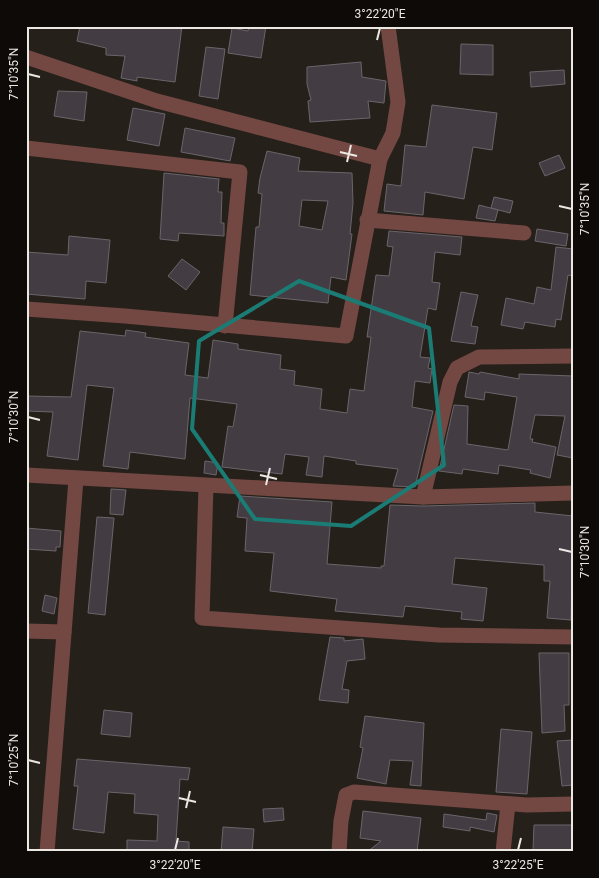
<svg xmlns="http://www.w3.org/2000/svg" width="599" height="878" font-family="Roboto,sans-serif">
	<rect width="100%" height="100%" fill="#26201a"/>
	<g fill="#433c42" stroke="#6b646a" fill-rule="evenodd">
		<path d="M80,26H182L175,82L137,77V81L121,78L125,56L106,55V48L77,41Z"/>
		<path d="M249,26H266L261,58L228,53L232,28L248,31Z"/>
		<path d="M461,44L493,45V75L460,74Z"/>
		<path d="M206,47L225,49L218,99L199,96Z"/>
		<path d="M361,62L362,77L386,81L384,103L368,101L370,118L310,122L308,101L311,100L307,84V67Z"/>
		<path d="M564,70L565,84L531,87L530,72Z"/>
		<path d="M58,91L87,92L84,121L54,116Z"/>
		<path d="M432,105L497,113L492,150L473,147L464,199L425,192L423,215L384,211L387,184L401,186L405,145L426,147Z"/>
		<path d="M133,108L165,114L159,146L127,140Z"/>
		<path d="M185,128L235,138L230,161L181,152Z"/>
		<path d="M267,151L300,158L298,171L352,173L353,203L350,234H352L346,280L331,277L328,303L250,295L256,227H259L262,194L258,193L260,178ZM302,200L328,201L322,230L299,226Z"/>
		<path d="M559,155L565,168L545,176L539,163Z"/>
		<path d="M164,173L219,179L218,192H222L221,223H224V236L179,233L178,241L160,239Z"/>
		<path d="M494,197L513,201L510,213L491,208Z"/>
		<path d="M479,205L498,210L495,221L476,218Z"/>
		<path d="M537,229L568,234L566,246L535,241Z"/>
		<path d="M389,231L462,237L460,255L435,252L432,282L440,283L436,310L428,308L420,357L430,358L428,368L432,369L430,383L415,381L412,407L433,411L415,487L393,486L398,469L356,464V461L324,456L322,477L306,475L309,457L285,454L282,474L222,467L228,426L233,427L237,404L190,398L185,459L130,452L128,469L103,466L114,388L87,385L78,460L47,456L53,412L26,411V396L71,397L80,331L125,336L126,330L146,333L145,337L189,343L185,375L208,378L213,340L238,344V349L281,355L280,369L295,371L294,385L322,389L320,409L347,413L350,389L364,391L371,337H367L376,275L389,276L393,247L387,246Z"/>
		<path d="M69,236L110,240L106,283L86,281L85,299L26,294V252L68,255Z"/>
		<path d="M556,247L573,249V276L568,275L561,320L556,319L555,327L525,322L523,329L501,325L506,298L534,304L537,287L551,290Z"/>
		<path d="M182,259L200,272L186,290L168,276Z"/>
		<path d="M461,292L478,295L471,326L478,327L475,344L451,341Z"/>
		<path d="M469,372L479,374L480,372L519,379V374L573,376V458L557,455L565,416L535,415L530,439H533L532,442L556,447L550,478L530,473L531,470L499,465L498,474L463,469L462,474L439,471L454,405L468,406L467,444L508,450L517,397L485,392L484,400L465,397Z"/>
		<path d="M205,461L218,463L216,475L204,473Z"/>
		<path d="M111,489L126,490L123,515L110,514Z"/>
		<path d="M240,496L332,502L327,564L381,568V566H384L390,505L423,506L535,503V512L573,516L571,620L547,618L550,581H544V565L455,558L452,584L487,588L483,621L461,619L462,612L405,606L403,617L335,611L337,599L270,591L274,553L245,551L247,518L237,517Z"/>
		<path d="M97,517L114,518L105,615L88,613Z"/>
		<path d="M26,528L61,531L60,547H56V551L26,549Z"/>
		<path d="M45,595L57,598L54,614L42,611Z"/>
		<path d="M330,637L344,638V641L363,639L365,659L347,661L342,689L349,690L348,703L319,700Z"/>
		<path d="M539,653H569V705H564L565,731L542,733Z"/>
		<path d="M104,710L132,713L130,737L101,734Z"/>
		<path d="M365,716L424,723L421,786L410,785L413,761L390,760L386,784L357,778L363,748L360,747Z"/>
		<path d="M501,729L532,732L527,794L496,792Z"/>
		<path d="M573,740V785L562,786L557,741Z"/>
		<path d="M77,759L190,768L188,780L180,779L176,841L189,842V852H127V840L157,841L158,815L134,813L135,794L108,792L104,833L73,829L78,786H74Z"/>
		<path d="M283,808L284,820L264,822L263,809Z"/>
		<path d="M363,811L421,818L417,852H367L381,841L360,838Z"/>
		<path d="M487,813L497,815L494,832L470,827V831L443,827L444,814L486,820Z"/>
		<path d="M534,825H573V851L533,850Z"/>
		<path d="M223,827L254,829L252,852H221Z"/>
	</g>
	<g fill="none" stroke-linecap="round" stroke-linejoin="round">
		<g stroke="#734843" stroke-width="15">
			<path d="M26,57L157,101L380,159"/>
			<path d="M26,148L240,172L225,326"/>
			<path d="M367,220L524,233"/>
			<path d="M26,309L125,316L346,336L380,159L393,133L398,102L388,26"/>
			<path d="M26,475L423,497L573,493"/>
			<path d="M206,486L202,618L439,635L573,637"/>
			<path d="M423,497L450,382L457,368L479,357L573,356"/>
			<path d="M26,631L64,632"/>
			<path d="M47,852L76,479"/>
			<path d="M339,852L341,821L346,795L354,792L527,805L573,804"/>
			<path d="M503,852L508,804"/>
		</g>
	</g>
	<path fill="none" stroke="#1a7c74" stroke-width="4" stroke-linejoin="round" d="M299,281L429,328L444,465L351,526L255,519L192,429L199,341Z"/>
	<path fill="none" stroke="#ebe7e3" stroke-width="2" d="M377,40L380,28M28,74L40,77M340,152L357,156M347,162L351,145M559,206L572,209M28,417L40,420M260,475L277,479M266,485L270,468M559,549L572,552M28,760L40,763M179,798L196,802M186,808L190,791M175,850L178,838M518,850L521,838"/>
	<rect width="599" height="878" fill="none" stroke="#0d0a08" stroke-width="55"/>
	<rect x="28" y="28" width="544" height="822" fill="none" stroke="#ebe7e3" stroke-width="2"/>
	<g font-size="12" text-anchor="middle" fill="#ebe7e3">
		<text x="380" y="18">3°22'20"E</text>
		<text transform="translate(14 74) rotate(-90)" y="4">7°10'35"N</text>
		<text transform="translate(585 209) rotate(-90)" y="4">7°10'35"N</text>
		<text transform="translate(14 417) rotate(-90)" y="4">7°10'30"N</text>
		<text transform="translate(585 552) rotate(-90)" y="4">7°10'30"N</text>
		<text transform="translate(14 760) rotate(-90)" y="4">7°10'25"N</text>
		<text x="175" y="869">3°22'20"E</text>
		<text x="518" y="869">3°22'25"E</text>
	</g>
</svg>
